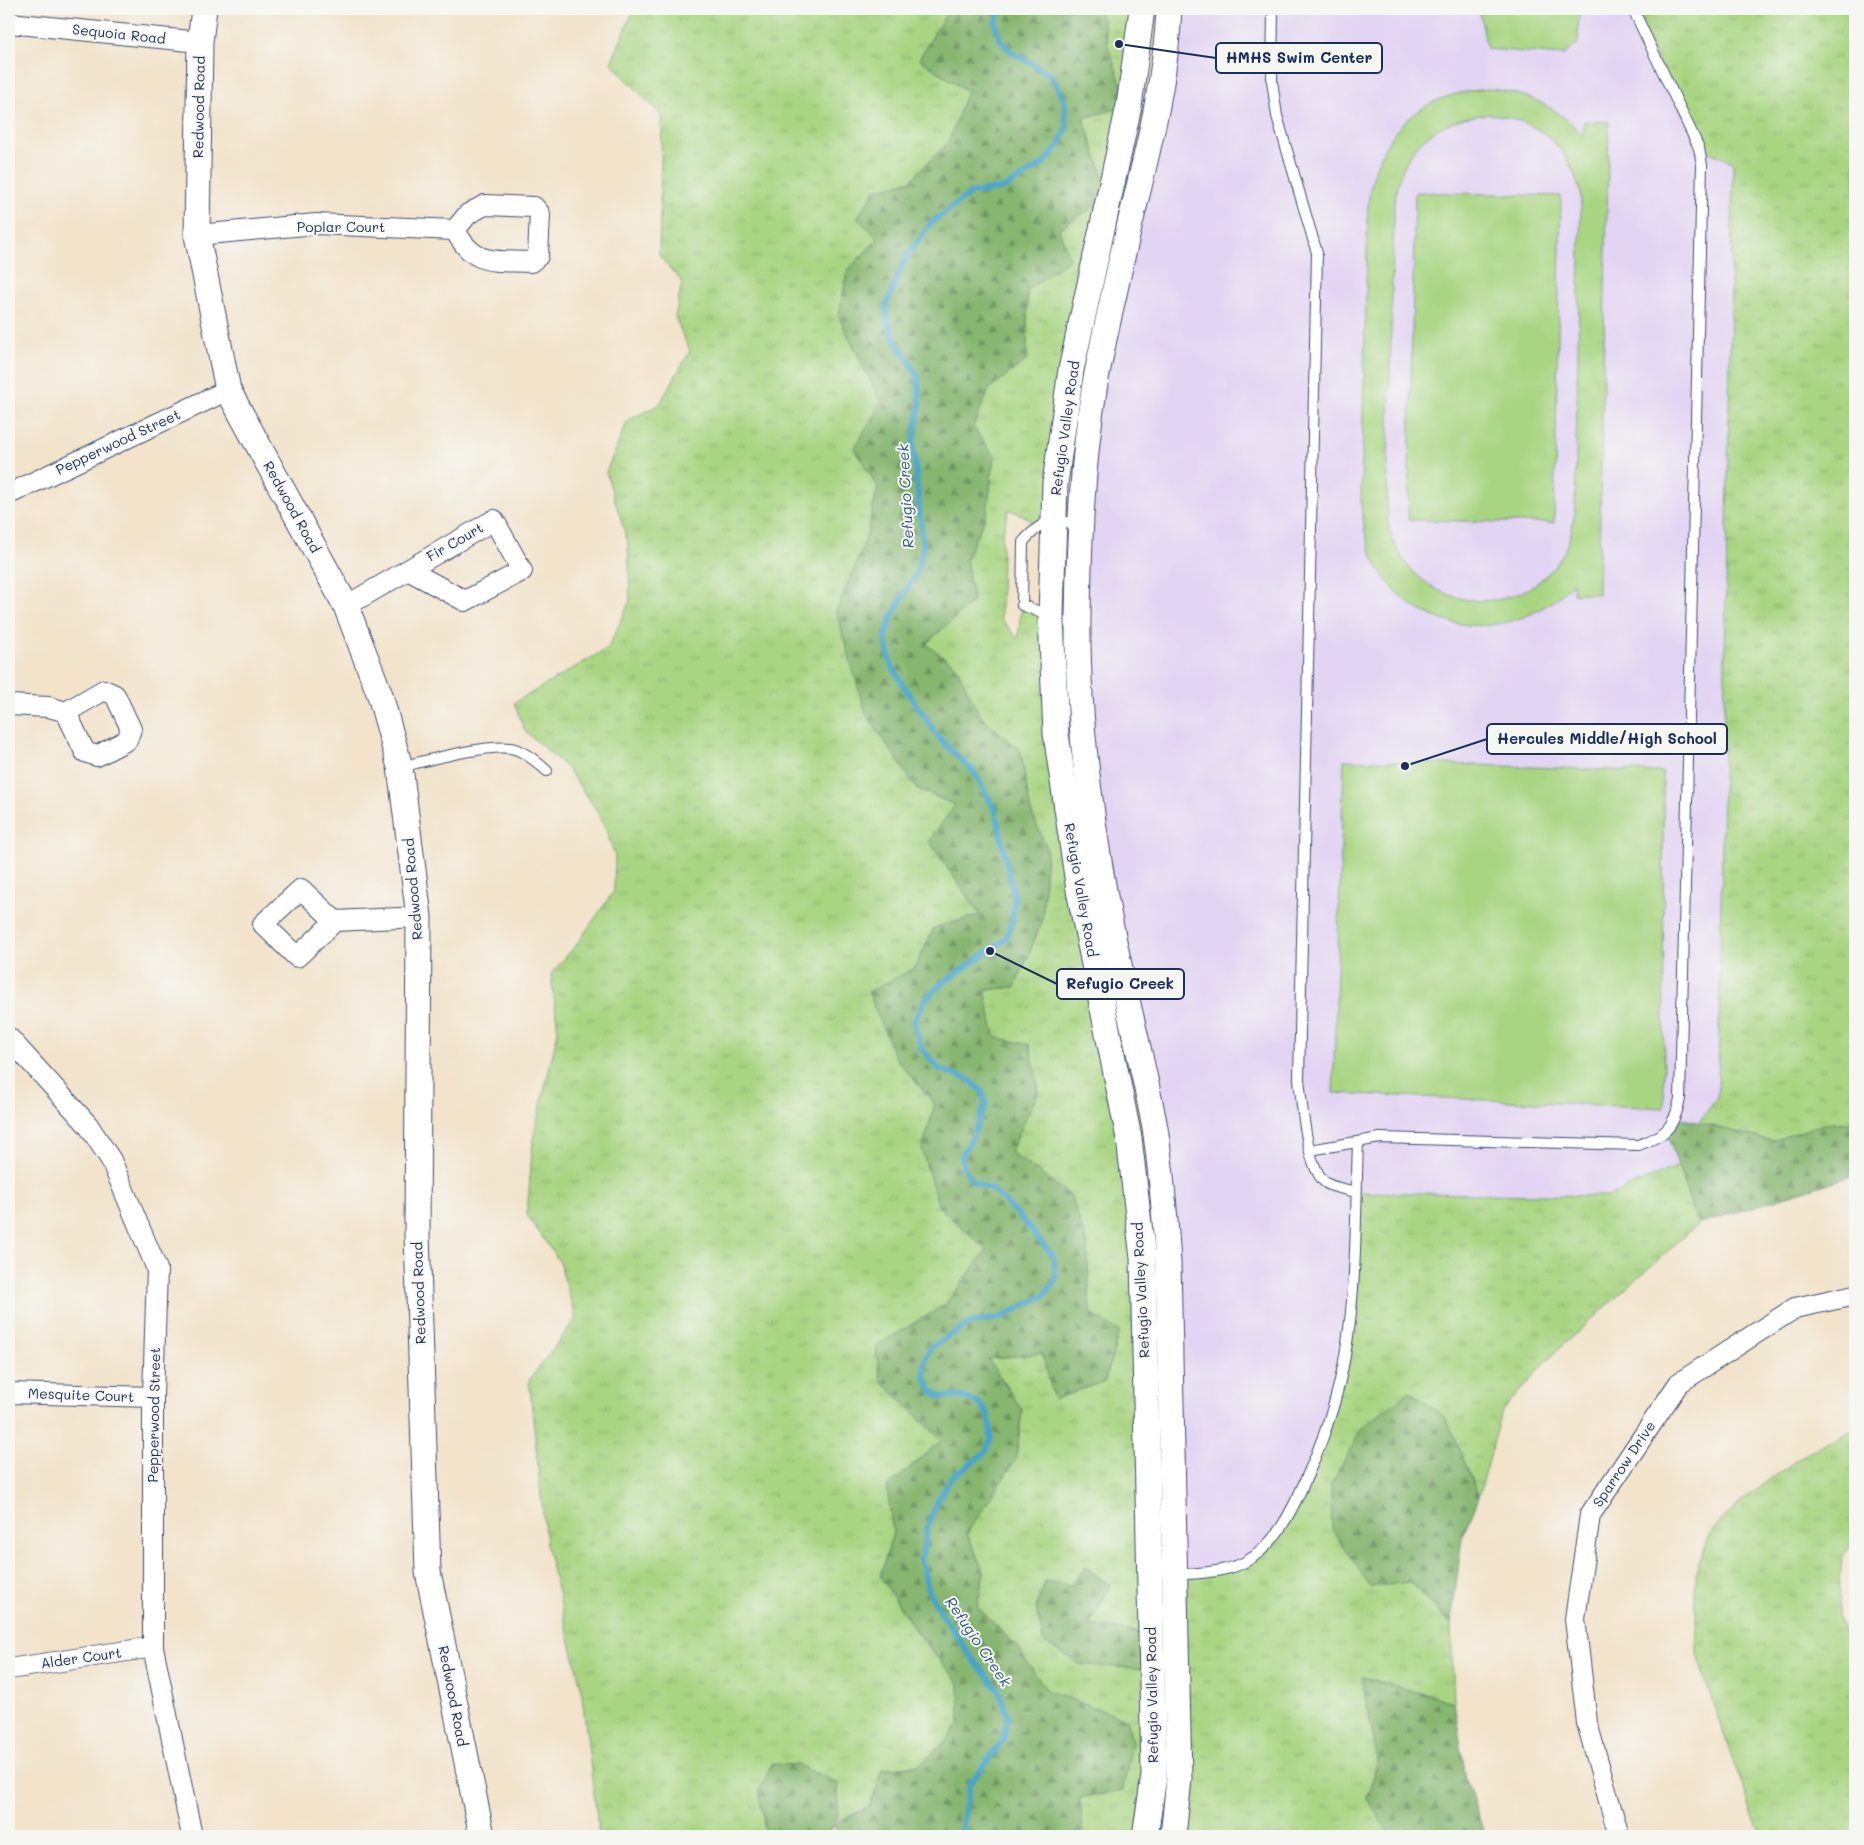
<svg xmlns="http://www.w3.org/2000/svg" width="1864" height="1845" font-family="Mali,sans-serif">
	<defs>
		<pattern id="grass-tufts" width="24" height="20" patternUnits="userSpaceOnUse" patternTransform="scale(1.25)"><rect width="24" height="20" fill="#a9d582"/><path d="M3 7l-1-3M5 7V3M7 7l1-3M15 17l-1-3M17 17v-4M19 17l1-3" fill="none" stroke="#91b773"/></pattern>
		<pattern id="forest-firs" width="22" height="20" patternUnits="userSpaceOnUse" patternTransform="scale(1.25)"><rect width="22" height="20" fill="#86b670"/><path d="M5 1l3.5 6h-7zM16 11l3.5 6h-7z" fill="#6d945f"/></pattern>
	</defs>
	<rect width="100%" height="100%" fill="#f6f6f2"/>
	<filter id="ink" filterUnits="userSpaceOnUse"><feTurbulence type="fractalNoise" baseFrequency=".02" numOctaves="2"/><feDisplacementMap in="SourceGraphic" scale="10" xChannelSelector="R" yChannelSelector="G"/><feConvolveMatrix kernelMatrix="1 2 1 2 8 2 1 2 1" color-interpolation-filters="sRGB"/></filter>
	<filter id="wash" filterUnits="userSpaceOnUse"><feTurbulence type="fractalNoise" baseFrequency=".0096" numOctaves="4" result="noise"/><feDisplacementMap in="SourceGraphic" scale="20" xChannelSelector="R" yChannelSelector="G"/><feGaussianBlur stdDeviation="1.12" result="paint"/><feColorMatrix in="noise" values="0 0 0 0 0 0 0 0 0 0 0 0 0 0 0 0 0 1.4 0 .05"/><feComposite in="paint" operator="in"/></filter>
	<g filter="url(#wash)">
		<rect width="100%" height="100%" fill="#f2e3ca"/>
		<path fill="#e2d4f3" d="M1169,9H1633L1699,148L1733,162L1718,1097L1698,1123L1678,1166L1608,1196L1356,1192L1349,1327L1327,1426L1278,1532L1244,1563L1174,1575L1168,1262L1103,886L1080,524Z"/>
		<g fill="url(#grass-tufts)" stroke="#628270">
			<path d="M634,9H949L919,59L967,91L949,142L910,181L875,190L878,239L847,271L839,317L882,402L854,449L878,487L865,542L836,612L916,788L955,805L929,841L980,915L934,928L915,968L896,1059L935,1104L922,1150L939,1207L987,1250L945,1305L876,1346L881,1381L942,1440L887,1487L893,1533L880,1576L917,1633L959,1683L960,1723L948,1739L919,1765L883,1769L870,1806L838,1822V1783L759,1791L766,1836H599L581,1687L546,1544L529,1380L576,1319L559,1261L527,1215L533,1139L558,1031L551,974L577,944L614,891L615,855L600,815L567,768L525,731L514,703L608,648L630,601L628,543L606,472L628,420L659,405L690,351L675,317L682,282L659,256L662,116L611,63Z"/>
			<path d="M1097,9H1142C1139,41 1135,74 1129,107C1104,244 1057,380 1054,521L1037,526L1023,515L1009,510L1002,535L1001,619L1018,639L1022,605L1051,617L1056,734L1079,890L1129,1138L1143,1258L1151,1634L1089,1625L1110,1586L1086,1567L1070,1586L1045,1582L1036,1606L1043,1641L1079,1664L1151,1670L1154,1776L1145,1836H1083L1080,1798L1123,1789L1132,1741L1126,1719L1046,1690L1015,1644L977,1607L984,1572L967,1533L1016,1459L1022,1410L987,1359L1042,1353L1055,1399L1105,1381L1119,1332L1090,1313L1087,1243L1071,1196L1010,1152L1039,1091L1030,1045L995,1037L985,990L1015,987L1042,922L1047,849L1030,809L1021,751L980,716L956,666L926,644L973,601L966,559L987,513L994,456L972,427L990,388L1027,360V290L1070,259L1058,229L1110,196L1083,118L1129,106L1109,50L1103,21Z"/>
			<path d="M1633,9H1855V1123H1827L1772,1141L1698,1123L1718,1097L1733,162L1699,148Z"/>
			<path d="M1678,1166L1698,1224L1554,1353L1502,1411L1479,1497L1446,1418L1411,1582L1451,1625L1454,1702L1362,1677L1378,1762L1367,1798L1390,1836H1173L1174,1575L1244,1563L1278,1532L1327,1426L1349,1327L1356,1192L1608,1196Z"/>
			<path d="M1855,1429V1543L1842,1555L1838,1617L1855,1667V1836H1761L1722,1731L1697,1654L1695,1573L1712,1529L1751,1493L1806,1453Z"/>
		</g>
		<g fill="url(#forest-firs)" stroke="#507267">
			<path d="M949,9H1097L1103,21L1109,50L1129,106L1083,118L1110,196L1059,229L1070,259L1027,290V360L990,388L973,427L994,456L987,513L966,559L973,601L926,644L956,666L980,716L1021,751L1030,809L1047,849L1042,922L1015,987L985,990L995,1037L1030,1045L1039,1091L1010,1152L1071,1196L1087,1243L1090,1313L1119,1332L1105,1381L1054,1399L1042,1353L988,1359L1022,1410L1016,1459L967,1533L984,1572L977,1607L1015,1644L1046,1690L1126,1719L1132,1741L1123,1790L1080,1798L1083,1836H1033L1025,1832L1024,1836H837L835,1826L825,1836H766L759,1791L772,1764L798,1765L838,1783L836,1825L870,1806L883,1769L919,1765L948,1739L960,1723L959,1683L917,1633L880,1576L893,1533L887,1487L942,1440L881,1381L876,1346L945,1305L987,1250L939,1207L922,1150L935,1104L896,1059L868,992L915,968L934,928L980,915L929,841L955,805L916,788L866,714L836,612L865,542L878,487L854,449L881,402L839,317L847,271L878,239L857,218L875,190L910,181L949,141L967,91L919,59Z"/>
			<path d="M1676,1117L1772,1141L1827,1123H1855V1175L1698,1224L1666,1131Z"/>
			<path d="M1410,1391L1446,1418L1479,1497L1462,1538L1451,1625L1411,1582L1370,1587L1332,1529L1331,1485L1362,1428Z"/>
			<path d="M1086,1567L1110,1585L1089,1625L1151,1634V1670L1079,1664L1043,1641L1036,1606L1045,1582L1070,1586Z"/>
			<path d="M1362,1677L1454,1702L1466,1779L1485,1836H1390L1367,1798L1378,1762Z"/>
		</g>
		<g fill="#a9d582" stroke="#628270" fill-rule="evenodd">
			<path d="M1479,9H1579L1578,43L1564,55L1487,49Z"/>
			<path d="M1490,89C1528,93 1558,107 1583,136L1584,121L1609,122L1598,594L1573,593V583C1517,645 1414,640 1375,562C1366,543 1363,524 1361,503L1368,205C1376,133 1418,93 1490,89ZM1490,114C1540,120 1569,146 1581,195L1575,509C1573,526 1570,542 1561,557C1518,624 1420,611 1392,538C1388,527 1387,515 1387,504L1394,206C1399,149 1434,118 1490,114Z"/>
			<path d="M1415,192L1561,196L1554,523L1408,520Z"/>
			<path d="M1344,760L1663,772L1664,1108L1333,1093Z"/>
		</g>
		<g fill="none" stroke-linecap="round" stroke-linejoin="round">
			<path stroke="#4aa5c8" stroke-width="6" d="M961,1836V1831L970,1784L1003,1740L1008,1715L998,1689L971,1657L942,1614L928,1589L921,1561L927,1528L937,1502L951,1478L985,1453L991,1439L990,1424L987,1413L978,1402L959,1396L941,1397L931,1390L925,1378L924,1363L930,1348L968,1324L1002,1317L1045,1295L1056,1279L1053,1256L1020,1217L993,1190L974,1182L963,1167L962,1153L970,1142L986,1104L982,1091L968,1079L939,1069L921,1048L914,1023L923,1002L940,985L1006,939L1013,920L1014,897L995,810L974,772L940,739L904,687L891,664L885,638L892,616L917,572L923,547L913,444L920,405L918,378L908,359L894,339L888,323L886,306L905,259L931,223L971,193L1004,188L1043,164L1058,147L1067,127L1064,99L1051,75L1010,51L1000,40L995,23L1000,9"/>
		</g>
	</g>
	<g filter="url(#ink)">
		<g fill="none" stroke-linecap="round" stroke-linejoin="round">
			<g stroke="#3b4a6e" stroke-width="12">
				<g id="service">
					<path d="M1273,9L1272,81L1277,116L1317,253L1299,1079C1302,1103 1306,1168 1326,1183C1333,1188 1347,1189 1356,1192"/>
					<path d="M1050,616L1022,605L1023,542C1045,518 1049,520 1080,524"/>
					<path d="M400,767C425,761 493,742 515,749C527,753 538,763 547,771"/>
					<path d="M1310,1150L1380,1138L1638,1145C1665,1136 1674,1128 1680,1099L1702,165L1699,148L1633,9"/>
					<path d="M1174,1575C1197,1573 1224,1573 1245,1562C1275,1546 1292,1511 1305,1481C1319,1450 1331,1418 1339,1385C1358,1306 1355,1223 1358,1142"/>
				</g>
			</g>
			<g stroke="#3b4a6e" stroke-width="22">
				<g id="minor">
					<path d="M9,23L200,42"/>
					<path d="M485,205L534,207L540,214L538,256L531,262C494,260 474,267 455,230L468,214Z"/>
					<path d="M197,235L316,224L455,230"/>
					<path d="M9,494L228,390"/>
					<path d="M346,606L494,520L522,571L465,601L408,570"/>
					<path d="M9,705L49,707L66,712L104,690L115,695L131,729L127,740L97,756L85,752L66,712"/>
					<path d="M335,921L297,957L263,924L301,889L335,921L419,917"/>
					<path d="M9,1038L88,1125L111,1160L157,1269L153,1397V1647L192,1836"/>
					<path d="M9,1393L153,1397"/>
					<path d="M9,1669L153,1647"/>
					<path d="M1619,1836L1587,1723L1575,1619L1590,1515L1679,1383L1795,1308L1855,1295"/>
				</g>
			</g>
			<g stroke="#3b4a6e" stroke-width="27">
				<g id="tertiary">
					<path d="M204,9L200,42L197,235L228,390L346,606L380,695L400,767L419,917L417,1234L428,1572L482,1836"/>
					<path d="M1142,9L1129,106L1071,370L1055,483L1051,617L1056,734L1079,890L1129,1138L1143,1258L1154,1776L1145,1836"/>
					<path d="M1169,9C1165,99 1138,184 1119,271C1111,308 1102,346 1095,384C1082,461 1079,540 1078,619C1077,707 1088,798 1103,885C1117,967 1140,1047 1155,1128C1162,1173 1165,1217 1168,1262L1179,1779L1173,1836"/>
				</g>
			</g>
			<use href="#service" stroke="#fff" stroke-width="10"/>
			<use href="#minor" stroke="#fff" stroke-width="20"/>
			<use href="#tertiary" stroke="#fff" stroke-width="25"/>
		</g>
	</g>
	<g text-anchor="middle" stroke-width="4" stroke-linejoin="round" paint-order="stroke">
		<g font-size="14" fill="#1b2f5e" stroke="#f6f6f2">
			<text transform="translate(119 34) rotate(6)" y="5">Sequoia Road</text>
			<text transform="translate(199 107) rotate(-89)" y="5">Redwood Road</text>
			<text x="341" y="232">Poplar Court</text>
			<text transform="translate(1065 428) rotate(-82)" y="5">Refugio Valley Road</text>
			<text transform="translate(118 442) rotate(-25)" y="5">Pepperwood Street</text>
			<text transform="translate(292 507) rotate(61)" y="5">Redwood Road</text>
			<text transform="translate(455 542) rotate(-30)" y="5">Fir Court</text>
			<text transform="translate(413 889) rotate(-95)" y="5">Redwood Road</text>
			<text transform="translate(1081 890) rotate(80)" y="5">Refugio Valley Road</text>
			<text transform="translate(1141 1290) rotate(-93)" y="5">Refugio Valley Road</text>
			<text transform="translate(419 1293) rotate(-92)" y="5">Redwood Road</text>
			<text transform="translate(81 1395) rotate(2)" y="5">Mesquite Court</text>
			<text transform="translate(154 1415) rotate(-89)" y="5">Pepperwood Street</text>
			<text transform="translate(1624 1464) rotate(-56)" y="5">Sparrow Drive</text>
			<text transform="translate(81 1658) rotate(-8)" y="5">Alder Court</text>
			<text transform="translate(1152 1695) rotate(-91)" y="5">Refugio Valley Road</text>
			<text transform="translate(453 1696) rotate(79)" y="5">Redwood Road</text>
		</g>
		<g font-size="15" font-style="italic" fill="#2b5883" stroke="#f6f6f2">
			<text transform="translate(906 496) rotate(-93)" y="5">Refugio Creek</text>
			<text transform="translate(978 1642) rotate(56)" y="5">Refugio Creek</text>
		</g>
	</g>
	<path fill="none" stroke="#1b2f5e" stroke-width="2" d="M1119 44L1216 58M1405 766L1487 739M990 951L1057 984"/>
	<g fill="#1b2f5e" stroke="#f6f6f2" stroke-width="2">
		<circle cx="1119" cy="44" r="5"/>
		<circle cx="1405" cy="766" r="5"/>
		<circle cx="990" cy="951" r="5"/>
	</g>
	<g fill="#f6f6f2" stroke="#1b2f5e" stroke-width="2">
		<rect x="1216" y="43" width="166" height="30" rx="5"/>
		<rect x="1487" y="724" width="240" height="30" rx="5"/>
		<rect x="1057" y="969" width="127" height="30" rx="5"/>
	</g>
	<g font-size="15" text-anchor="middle" font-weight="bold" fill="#1b2f5e">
		<text x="1299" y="63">HMHS Swim Center</text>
		<text x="1607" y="744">Hercules Middle/High School</text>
		<text x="1120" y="989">Refugio Creek</text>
	</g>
	<rect width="1864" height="1845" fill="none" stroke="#f6f6f2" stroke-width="30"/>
</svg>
